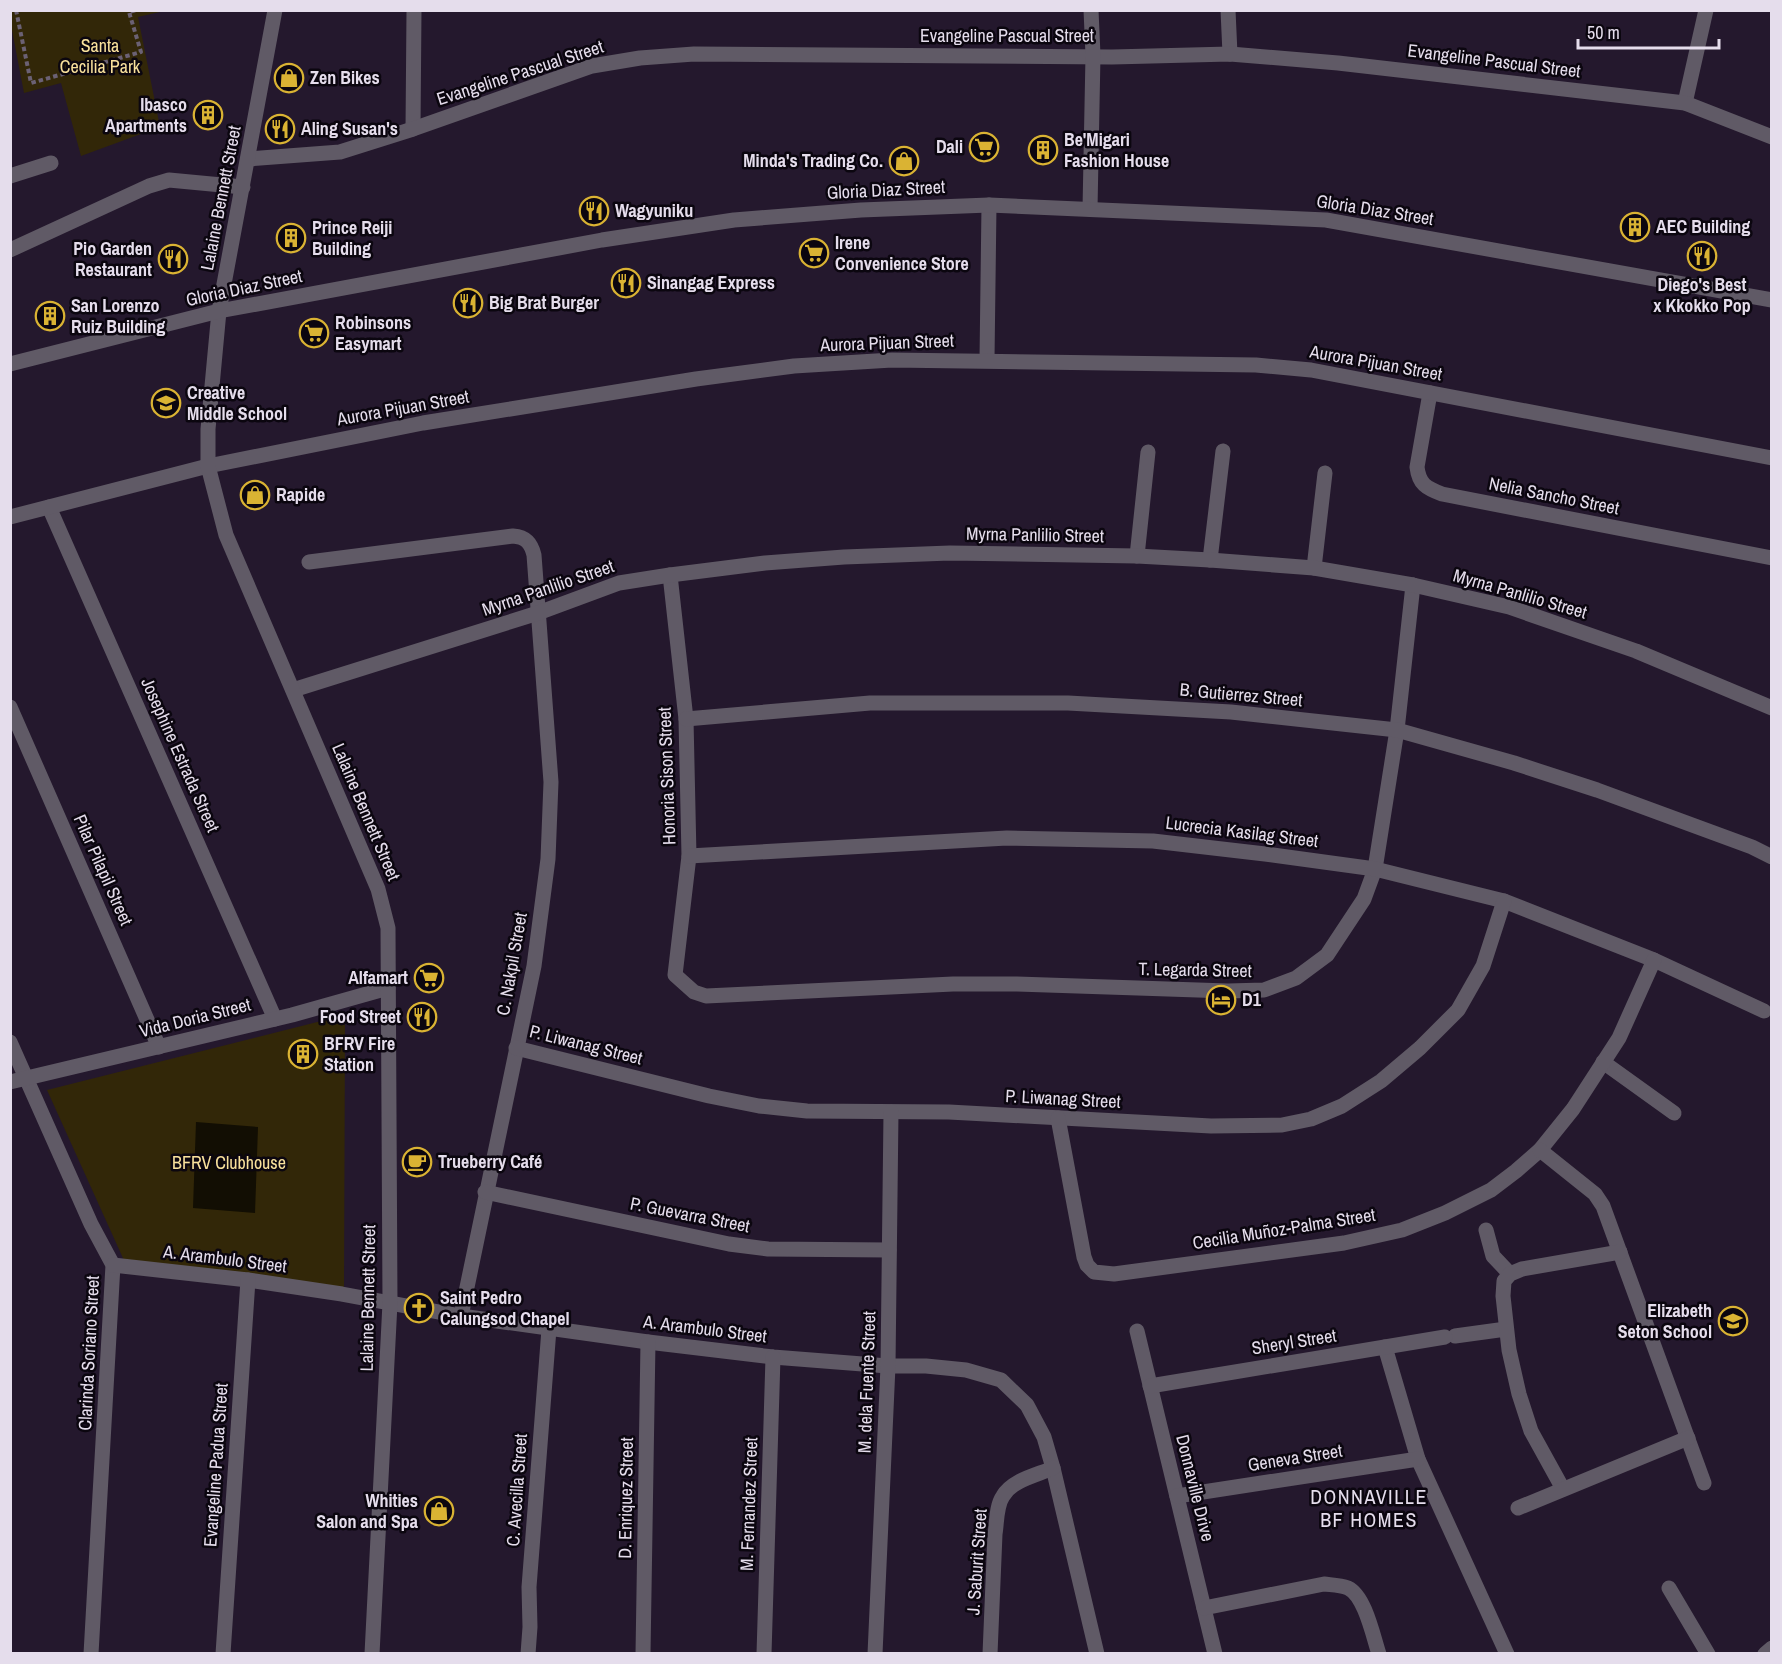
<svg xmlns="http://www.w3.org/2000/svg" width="1782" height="1664" font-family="'Archivo Narrow',sans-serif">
	<rect width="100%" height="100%" fill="#24182d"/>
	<g fill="#322708">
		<path d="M10,11H164L138,17L160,127L81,156L61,83L24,93L11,25Z"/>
		<path d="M345,1015L344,1294L127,1267L47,1090Z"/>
	</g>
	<path fill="#120e03" d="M196,1122L258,1127L255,1213L193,1208Z"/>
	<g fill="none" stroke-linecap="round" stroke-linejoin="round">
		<path stroke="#6b6174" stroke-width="4" stroke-dasharray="4.5 3" stroke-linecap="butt" d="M16,10L31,83L141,52L129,12L136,10"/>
		<g stroke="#605a66" stroke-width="15">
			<path d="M1228,10L1230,54"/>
			<path d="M1685,103L1706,10"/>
			<path d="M413,129L414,10"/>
			<path d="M248,159L340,152L413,129L592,66L640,58L694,54L1112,57L1230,54L1338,63L1685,103L1772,137"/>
			<path d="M10,176L51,163"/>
			<path d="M1090,209L1093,55L1091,10"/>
			<path d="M10,250L149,186L169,180L243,187"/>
			<path d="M987,360L989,205"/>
			<path d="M1430,393L1417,467C1419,484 1426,488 1442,494L1772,558"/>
			<path d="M49,507L275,1019"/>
			<path d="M10,517L208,466L423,423L696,379L794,366L892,360L1256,365L1311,370L1772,458"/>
			<path d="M1137,556L1148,452"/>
			<path d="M1210,560L1223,451"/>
			<path d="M309,562L513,536C526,537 531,543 534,555L551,782L548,859L534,966L461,1316"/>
			<path d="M1314,568L1325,473"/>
			<path d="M670,575L686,719L689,856L675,975L694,992L706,996L953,984H1017L1228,991L1264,990L1296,978L1327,955L1364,899L1375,869L1397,730L1413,585"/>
			<path d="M293,690L538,613L619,583L670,575L765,563L844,557L950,553L1137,556L1210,560L1314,568L1413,585L1509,607L1636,651L1772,708"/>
			<path d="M10,707L159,1047"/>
			<path d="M686,719L870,703H1068L1231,712L1397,730L1514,763L1597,790L1752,847L1772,857"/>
			<path d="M689,856L1007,838L1153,841L1265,854L1375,869L1504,901L1654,960L1764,1011"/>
			<path d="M10,1042L91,1224L113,1265L91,1654"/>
			<path d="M516,1048L709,1096L759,1106L807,1111L949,1112L1211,1126L1282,1125L1311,1119L1342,1106L1381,1081L1420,1048L1458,1010L1483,966L1504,901"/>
			<path d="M1603,1062L1674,1113"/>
			<path d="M10,1082L292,1015L388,988"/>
			<path d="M1058,1118L1084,1257L1087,1265L1094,1272L1114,1274L1344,1243L1402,1230L1445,1213L1491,1190L1516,1171L1540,1150L1573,1109L1619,1038L1654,960"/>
			<path d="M1540,1150L1595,1194L1603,1206L1704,1483"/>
			<path d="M485,1192L729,1244L768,1249L889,1250"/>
			<path d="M1486,1230L1493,1256L1510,1274"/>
			<path d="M113,1265L248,1280L342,1294L461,1316L648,1342L773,1357L888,1366H926L966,1370L1001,1380L1027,1405L1044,1437L1053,1468L1097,1654"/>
			<path d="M1137,1331L1215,1654"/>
			<path d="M1455,1336L1506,1329"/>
			<path d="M1385,1347L1418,1459L1507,1654"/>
			<path d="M1150,1386L1445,1337"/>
			<path d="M1563,1489L1531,1431L1519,1394L1509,1350L1503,1296L1504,1281L1510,1274L1522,1269L1620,1252"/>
			<path d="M1177,1496L1418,1459"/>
			<path d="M1518,1508L1688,1438"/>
			<path d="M1669,1588L1708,1654"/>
			<path d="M1204,1608L1324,1584C1332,1585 1340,1585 1348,1588C1365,1596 1373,1636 1379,1654"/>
			<path d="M223,1654L248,1280"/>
			<path d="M528,1654L530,1627L529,1587L549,1329"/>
			<path d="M643,1654L648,1342"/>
			<path d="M764,1654L773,1357"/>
			<path d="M875,1654L888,1366L891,1112"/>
			<path d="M990,1654L995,1534C997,1523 996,1506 1003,1496C1012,1480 1037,1475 1053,1468"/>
			<path d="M1765,1654L1772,1648"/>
		</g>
		<g stroke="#605a66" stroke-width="15">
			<path d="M275,10L219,311L208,429V466L226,535L378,889L388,928L390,1303L372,1654"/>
			<path d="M10,364L219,311L602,240L734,220L861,210L989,205L1326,220L1772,300"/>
		</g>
	</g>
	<defs>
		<g id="shop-ring" transform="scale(1.5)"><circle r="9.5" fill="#0b060f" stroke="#dab333" stroke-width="1.5"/><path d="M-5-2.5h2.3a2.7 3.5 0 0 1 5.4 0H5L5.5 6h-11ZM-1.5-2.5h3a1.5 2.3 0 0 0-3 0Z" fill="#dab333"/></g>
		<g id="building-ring" transform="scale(1.5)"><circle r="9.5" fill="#0b060f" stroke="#dab333" stroke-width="1.5"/><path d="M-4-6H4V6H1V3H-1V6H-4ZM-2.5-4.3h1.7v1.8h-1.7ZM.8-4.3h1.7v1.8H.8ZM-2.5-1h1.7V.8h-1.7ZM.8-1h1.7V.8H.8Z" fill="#dab333"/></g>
		<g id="restaurant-ring" transform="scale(1.5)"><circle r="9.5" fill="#0b060f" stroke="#dab333" stroke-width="1.5"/><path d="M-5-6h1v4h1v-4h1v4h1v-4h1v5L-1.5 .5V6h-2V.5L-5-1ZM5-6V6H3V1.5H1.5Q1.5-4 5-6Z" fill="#dab333"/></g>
		<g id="supermarket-ring" transform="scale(1.5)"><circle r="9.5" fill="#0b060f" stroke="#dab333" stroke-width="1.5"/><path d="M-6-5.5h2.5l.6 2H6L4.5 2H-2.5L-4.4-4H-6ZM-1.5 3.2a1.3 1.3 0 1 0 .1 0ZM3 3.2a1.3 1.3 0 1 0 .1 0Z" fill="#dab333"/></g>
		<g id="school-ring" transform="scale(1.5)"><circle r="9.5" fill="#0b060f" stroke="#dab333" stroke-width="1.5"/><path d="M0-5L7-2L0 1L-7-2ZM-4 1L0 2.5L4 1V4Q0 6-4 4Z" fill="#dab333"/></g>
		<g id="hotel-ring" transform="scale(1.5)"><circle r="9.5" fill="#0b060f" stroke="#dab333" stroke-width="1.5"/><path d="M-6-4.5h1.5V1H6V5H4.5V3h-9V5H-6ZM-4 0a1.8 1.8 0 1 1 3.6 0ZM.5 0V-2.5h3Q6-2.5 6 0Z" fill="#dab333"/></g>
		<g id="cafe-ring" transform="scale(1.5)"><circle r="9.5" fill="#0b060f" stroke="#dab333" stroke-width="1.5"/><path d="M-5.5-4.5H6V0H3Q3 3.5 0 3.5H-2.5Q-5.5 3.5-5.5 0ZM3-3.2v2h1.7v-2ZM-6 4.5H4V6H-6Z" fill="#dab333"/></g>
		<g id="church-ring" transform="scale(1.5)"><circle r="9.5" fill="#0b060f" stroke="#dab333" stroke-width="1.5"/><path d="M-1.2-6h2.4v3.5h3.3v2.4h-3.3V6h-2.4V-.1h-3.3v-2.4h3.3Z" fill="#dab333"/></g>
	</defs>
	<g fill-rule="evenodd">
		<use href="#shop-ring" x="289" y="78"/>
		<use href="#building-ring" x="208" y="115"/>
		<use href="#restaurant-ring" x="280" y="129"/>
		<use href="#supermarket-ring" x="984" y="147"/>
		<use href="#building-ring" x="1043" y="150"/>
		<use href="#shop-ring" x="904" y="161"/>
		<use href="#restaurant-ring" x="594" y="211"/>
		<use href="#building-ring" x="1635" y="227"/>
		<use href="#building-ring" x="291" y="238"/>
		<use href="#supermarket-ring" x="814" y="253"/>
		<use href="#restaurant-ring" x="1702" y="256"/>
		<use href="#restaurant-ring" x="173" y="259"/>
		<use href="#restaurant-ring" x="626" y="283"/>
		<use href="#restaurant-ring" x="468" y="303"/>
		<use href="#building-ring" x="50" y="316"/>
		<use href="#supermarket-ring" x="314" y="333"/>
		<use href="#school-ring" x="166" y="403"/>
		<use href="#shop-ring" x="255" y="495"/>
		<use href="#supermarket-ring" x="429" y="978"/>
		<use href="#hotel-ring" x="1221" y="1000"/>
		<use href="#restaurant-ring" x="422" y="1017"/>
		<use href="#building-ring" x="303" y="1054"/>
		<use href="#cafe-ring" x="417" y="1162"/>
		<use href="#church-ring" x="419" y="1308"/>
		<use href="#school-ring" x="1733" y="1321"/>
		<use href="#shop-ring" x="439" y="1511"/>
	</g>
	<g text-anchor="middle" stroke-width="5" stroke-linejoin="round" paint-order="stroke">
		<g font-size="18" fill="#e5ddec" stroke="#0b060f">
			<text x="1007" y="42">Evangeline Pascual Street</text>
			<text transform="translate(1494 61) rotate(7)" y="6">Evangeline Pascual Street</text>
			<text transform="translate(520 73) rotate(-18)" y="6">Evangeline Pascual Street</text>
			<text transform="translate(886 190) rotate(-3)" y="6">Gloria Diaz Street</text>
			<text transform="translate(221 198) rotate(-79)" y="6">Lalaine Bennett Street</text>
			<text transform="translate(1375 210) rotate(9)" y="6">Gloria Diaz Street</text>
			<text transform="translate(244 288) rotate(-12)" y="6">Gloria Diaz Street</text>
			<text transform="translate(887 343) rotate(-2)" y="6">Aurora Pijuan Street</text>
			<text transform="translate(1376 363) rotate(10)" y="6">Aurora Pijuan Street</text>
			<text transform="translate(403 408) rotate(-10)" y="6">Aurora Pijuan Street</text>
			<text transform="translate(1554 496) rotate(11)" y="6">Nelia Sancho Street</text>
			<text transform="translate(1035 535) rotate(1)" y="6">Myrna Panlilio Street</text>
			<text transform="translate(548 588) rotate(-19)" y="6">Myrna Panlilio Street</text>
			<text transform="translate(1520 594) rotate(16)" y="6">Myrna Panlilio Street</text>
			<text transform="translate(1241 695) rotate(5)" y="6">B. Gutierrez Street</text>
			<text transform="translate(180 755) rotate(66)" y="6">Josephine Estrada Street</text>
			<text transform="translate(667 776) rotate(-92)" y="6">Honoria Sison Street</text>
			<text transform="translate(366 812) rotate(67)" y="6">Lalaine Bennett Street</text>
			<text transform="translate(1242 832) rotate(7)" y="6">Lucrecia Kasilag Street</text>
			<text transform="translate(103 870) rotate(66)" y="6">Pilar Pilapil Street</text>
			<text transform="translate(512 964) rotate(-80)" y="6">C. Nakpil Street</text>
			<text transform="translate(1195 970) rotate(1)" y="6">T. Legarda Street</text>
			<text transform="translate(195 1018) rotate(-14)" y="6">Vida Doria Street</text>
			<text transform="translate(586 1045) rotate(14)" y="6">P. Liwanag Street</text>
			<text transform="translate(1063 1099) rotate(3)" y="6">P. Liwanag Street</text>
			<text transform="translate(690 1215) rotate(11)" y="6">P. Guevarra Street</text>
			<text transform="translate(1284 1229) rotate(-9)" y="6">Cecilia Muñoz-Palma Street</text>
			<text transform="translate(225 1259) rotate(7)" y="6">A. Arambulo Street</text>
			<text transform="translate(368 1298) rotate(-89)" y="6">Lalaine Bennett Street</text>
			<text transform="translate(705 1329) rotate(7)" y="6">A. Arambulo Street</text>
			<text transform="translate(1294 1342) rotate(-9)" y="6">Sheryl Street</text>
			<text transform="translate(89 1353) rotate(-87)" y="6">Clarinda Soriano Street</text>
			<text transform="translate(867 1382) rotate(-88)" y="6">M. dela Fuente Street</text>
			<text transform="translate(1295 1458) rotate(-9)" y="6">Geneva Street</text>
			<text transform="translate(216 1465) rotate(-86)" y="6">Evangeline Padua Street</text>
			<text transform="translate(1195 1488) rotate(76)" y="6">Donnaville Drive</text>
			<text transform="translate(517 1490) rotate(-86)" y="6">C. Avecilla Street</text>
			<text transform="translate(626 1498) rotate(-89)" y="6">D. Enriquez Street</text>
			<text transform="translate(749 1504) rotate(-88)" y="6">M. Fernandez Street</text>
			<text transform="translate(977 1562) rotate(-86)" y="6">J. Saburit Street</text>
		</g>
		<g font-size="18" fill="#f9e19c" stroke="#0b060f">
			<text x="100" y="52">Santa<tspan x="100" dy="21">Cecilia Park</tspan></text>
			<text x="229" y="1169">BFRV Clubhouse</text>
		</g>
		<g font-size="18" font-weight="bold" fill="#e5ddec" stroke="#0b060f" text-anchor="start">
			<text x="310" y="84">Zen Bikes</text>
			<text x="187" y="111" text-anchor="end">Ibasco<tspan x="187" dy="21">Apartments</tspan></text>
			<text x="301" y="135">Aling Susan's</text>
			<text x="1064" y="146">Be'Migari<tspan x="1064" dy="21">Fashion House</tspan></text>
			<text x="963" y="153" text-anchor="end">Dali</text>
			<text x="883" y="167" text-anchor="end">Minda's Trading Co.</text>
			<text x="615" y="217">Wagyuniku</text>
			<text x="1656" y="233">AEC Building</text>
			<text x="312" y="234">Prince Reiji<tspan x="312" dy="21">Building</tspan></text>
			<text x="835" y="249">Irene<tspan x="835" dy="21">Convenience Store</tspan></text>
			<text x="152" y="255" text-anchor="end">Pio Garden<tspan x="152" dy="21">Restaurant</tspan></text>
			<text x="647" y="289">Sinangag Express</text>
			<text x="1702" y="291" text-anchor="middle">Diego's Best<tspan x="1702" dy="21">x Kkokko Pop</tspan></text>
			<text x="489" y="309">Big Brat Burger</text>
			<text x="71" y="312">San Lorenzo<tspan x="71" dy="21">Ruiz Building</tspan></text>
			<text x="335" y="329">Robinsons<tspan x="335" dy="21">Easymart</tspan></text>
			<text x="187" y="399">Creative<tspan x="187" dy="21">Middle School</tspan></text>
			<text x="276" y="501">Rapide</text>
			<text x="408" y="984" text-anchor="end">Alfamart</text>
			<text x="1242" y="1006">D1</text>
			<text x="401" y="1023" text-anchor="end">Food Street</text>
			<text x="324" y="1050">BFRV Fire<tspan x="324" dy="21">Station</tspan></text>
			<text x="438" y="1168">Trueberry Café</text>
			<text x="440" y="1304">Saint Pedro<tspan x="440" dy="21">Calungsod Chapel</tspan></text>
			<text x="1712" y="1317" text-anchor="end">Elizabeth<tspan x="1712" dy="21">Seton School</tspan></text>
			<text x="418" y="1507" text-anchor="end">Whities<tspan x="418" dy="21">Salon and Spa</tspan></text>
		</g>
		<g font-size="20" letter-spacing="1.5" fill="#e5ddec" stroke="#0b060f">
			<text x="1369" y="1504">DONNAVILLE<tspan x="1369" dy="23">BF HOMES</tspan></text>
		</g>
	</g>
	<rect width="1782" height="1664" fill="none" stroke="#e5ddec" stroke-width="24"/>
	<path d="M1578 39v9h141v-9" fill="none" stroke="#e5ddec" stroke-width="3"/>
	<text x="1587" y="39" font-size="18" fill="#e5ddec" stroke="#0b060f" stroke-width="4.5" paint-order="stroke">50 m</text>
</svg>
